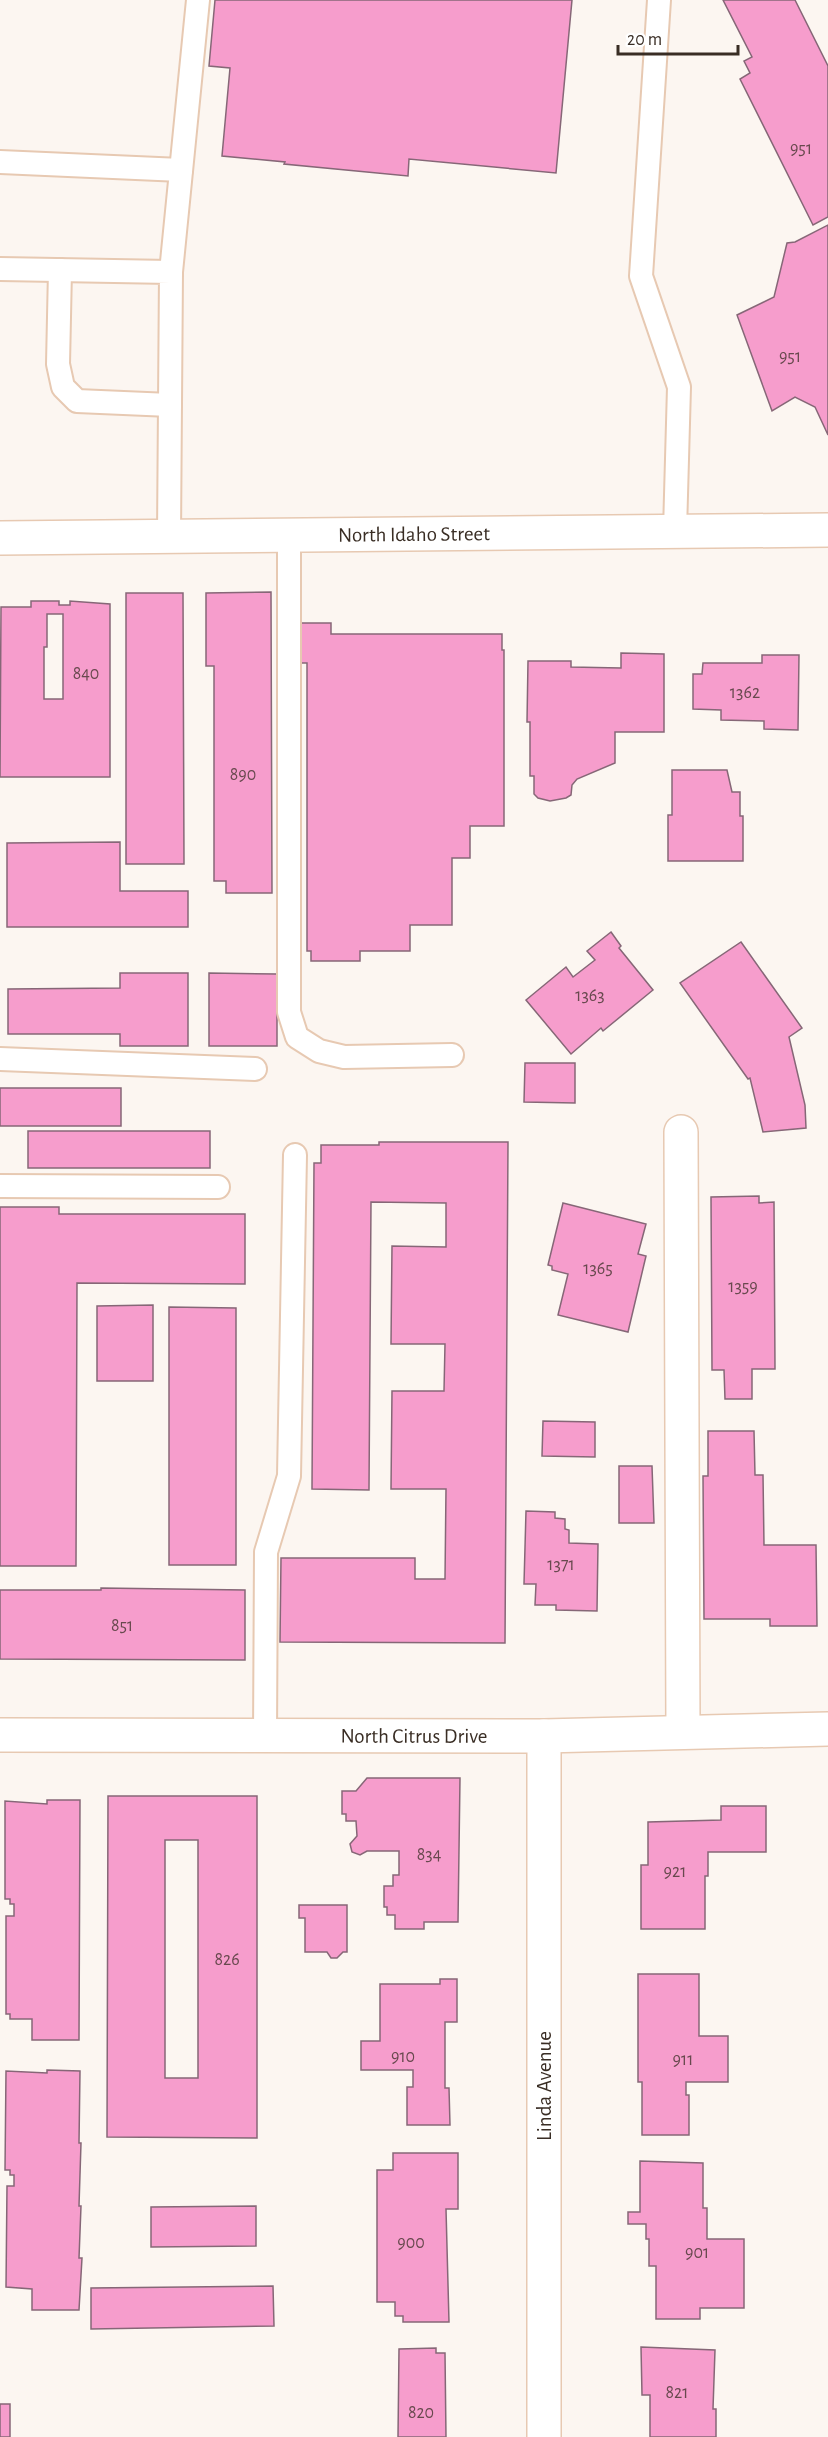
<svg xmlns="http://www.w3.org/2000/svg" width="828" height="2437" font-family="'Alegreya Sans',sans-serif">
	<rect width="100%" height="100%" fill="#fcf6f1"/>
	<g fill="#f69dcc" stroke="#866777" stroke-width="1.5" fill-rule="evenodd">
		<path d="M215,0H572L556,173L409,159L408,176L284,164L285,162L222,156L230,68L209,66Z"/>
		<path d="M723,0H795L828,66V217L813,225L740,79L750,73L744,61L752,57Z"/>
		<path d="M828,225V435L815,407L795,397L772,411L737,315L774,297L787,243L795,242Z"/>
		<path d="M271,592L272,893H226V881H214V666H206V593Z"/>
		<path d="M126,593H183L184,864H126Z"/>
		<path d="M31,601H59V605H70V601L110,604V777H0L1,607H31ZM47,614H63V699H44V647H47Z"/>
		<path d="M301,623H331V634H502V650H504V826H470V858H452V925H410V951H360V961H311V951H307V663H301Z"/>
		<path d="M621,653L664,654V732H615V763L577,779L572,785L571,795L566,798L550,801L538,798L534,794V776H530V722H527L528,661H571V667L621,668Z"/>
		<path d="M762,655H799L798,730L764,729V721L721,720V710L693,709V674H702L703,663H762Z"/>
		<path d="M672,770H727L732,792H740V816H743V861H668V815H672Z"/>
		<path d="M120,842V891H188V927H7V843Z"/>
		<path d="M611,932L621,946L619,948L653,990L603,1031L601,1028L571,1054L526,1000L566,967L573,977L595,960L587,951Z"/>
		<path d="M741,942L802,1028L789,1037L805,1105L806,1128L763,1132L750,1078L748,1079L680,983Z"/>
		<path d="M120,973H188V1046H120V1034H8V989L120,988Z"/>
		<path d="M209,973L277,974V1046H209Z"/>
		<path d="M525,1063H575V1103L524,1102Z"/>
		<rect x="0" y="1088" width="121" height="38"/>
		<rect x="28" y="1131" width="182" height="37"/>
		<path d="M379,1142H508L505,1643L280,1642L281,1558H415V1579H445L446,1489H391L392,1391H444L445,1344H391L392,1246L446,1247V1203L371,1202L369,1490L312,1489L314,1163H321V1145H379Z"/>
		<path d="M759,1196V1203L774,1202L775,1369H752V1399H725L724,1370H712L711,1197Z"/>
		<path d="M563,1203L646,1224L638,1254L646,1256L628,1332L558,1315L568,1274L552,1270V1266L548,1265Z"/>
		<path d="M0,1207H59V1214H245V1284L77,1283L76,1566H0Z"/>
		<path d="M153,1305V1381H97V1306Z"/>
		<path d="M169,1307L236,1308V1565H169Z"/>
		<path d="M543,1421L595,1422V1457L542,1456Z"/>
		<path d="M708,1431H754L755,1475H763L764,1545H816L817,1626H770V1619H704L703,1476H708Z"/>
		<path d="M619,1466H652L654,1523H619Z"/>
		<path d="M526,1511L555,1512V1518L565,1519V1529L569,1530V1543L598,1544L597,1611L556,1610V1605H535L536,1584H524Z"/>
		<path d="M101,1588L245,1590V1660L0,1659V1590H101Z"/>
		<path d="M367,1778H460L458,1922H424V1929H395V1915H387V1907H384V1886H393V1875H399V1851H367L360,1855L352,1852L350,1844L357,1836L356,1821H346V1814H342V1791H356Z"/>
		<path d="M108,1796H257V2138L107,2137ZM165,1840H198V2078H165Z"/>
		<path d="M47,1800H80L79,2040H32V2019H10V2014H6V1916H14V1904H10V1899H5V1801L47,1804Z"/>
		<path d="M721,1806H766V1852H708V1876H705V1929H641V1865H648V1822L721,1820Z"/>
		<path d="M299,1905H347V1952H343L337,1958H331L327,1952H305V1918H299Z"/>
		<path d="M638,1974H699V2036H728V2082H686V2095H689V2135H642V2082H638Z"/>
		<path d="M440,1979H457V2022H445V2088H449L450,2125H407V2087H413V2070H361V2041H380V1984H440Z"/>
		<path d="M47,2070L80,2071L79,2143H81L79,2206H81L79,2258H82L79,2310H32V2289L6,2287L7,2186H14V2175H10V2170H5L6,2071L47,2073Z"/>
		<path d="M393,2153H458V2209H446L449,2322H403V2316H395V2302H377V2170H393Z"/>
		<path d="M640,2161L703,2163V2208H707V2239H744V2308H700V2319H656V2266H649V2239H646V2224H628V2212H640Z"/>
		<path d="M256,2206V2246L151,2247V2207Z"/>
		<path d="M273,2286L274,2326L91,2329V2288Z"/>
		<path d="M641,2347L715,2350L713,2409H716V2437H650V2395H642Z"/>
		<path d="M436,2348V2353H445L446,2437H398L399,2349Z"/>
		<rect x="0" y="2404" width="10" height="33"/>
	</g>
	<g fill="none" stroke-linecap="round" stroke-linejoin="round">
		<g stroke="#e7c9b2" stroke-width="26">
			<g id="service">
				<path d="M659,0L641,276L679,387L675,531"/>
				<path d="M0,162L181,170"/>
				<path d="M0,269L171,272L169,536"/>
				<path d="M60,270L58,364L63,387L77,401L170,405"/>
				<path d="M171,272L198,0"/>
				<path d="M289,535V1012L297,1037L319,1051L344,1057L452,1055"/>
				<path d="M0,1059L255,1069"/>
				<path d="M0,1186L218,1187"/>
				<path d="M265,1736L266,1552L289,1476L295,1155"/>
			</g>
		</g>
		<g stroke="#e7c9b2" stroke-width="36">
			<g id="minor">
				<path id="s1" d="M0,538L828,530"/>
				<path d="M681,1132L683,1732"/>
				<path d="M544,2437V1736"/>
			</g>
		</g>
		<g stroke="#e7c9b2" stroke-width="36">
			<g id="tertiary">
				<path id="s2" d="M0,1735L544,1736L828,1729"/>
			</g>
		</g>
		<use href="#service" stroke="#fff" stroke-width="22"/>
		<use href="#minor" stroke="#fff" stroke-width="33"/>
		<use href="#tertiary" stroke="#fff" stroke-width="33"/>
	</g>
	<g text-anchor="middle" stroke-width="5" stroke-linejoin="round" paint-order="stroke">
		<g font-size="18" fill="#68494e">
			<text x="801" y="154">951</text>
			<text x="790" y="362">951</text>
			<text x="86" y="679">840</text>
			<text x="745" y="698">1362</text>
			<text x="243" y="780">890</text>
			<text x="590" y="1001">1363</text>
			<text x="598" y="1274">1365</text>
			<text x="743" y="1292">1359</text>
			<text x="561" y="1570">1371</text>
			<text x="122" y="1631">851</text>
			<text x="429" y="1860">834</text>
			<text x="675" y="1877">921</text>
			<text x="227" y="1965">826</text>
			<text x="403" y="2062">910</text>
			<text x="683" y="2065">911</text>
			<text x="411" y="2248">900</text>
			<text x="697" y="2258">901</text>
			<text x="677" y="2398">821</text>
			<text x="421" y="2418">820</text>
		</g>
		<g font-size="21" fill="#392d24" stroke="#fff">
			<text dy="7" stroke="none"><textPath href="#s1" startOffset="414">North Idaho Street</textPath></text>
			<text dy="7" stroke="none"><textPath href="#s2" startOffset="414">North Citrus Drive</textPath></text>
			<text transform="translate(544 2086) rotate(-90)" y="7">Linda Avenue</text>
		</g>
	</g>
	<path d="M618 45v9h120v-9" fill="none" stroke="#392d24" stroke-width="3"/>
	<text x="627" y="45" font-size="18" fill="#392d24" stroke="#ffffff" stroke-width="4.5" paint-order="stroke">20 m</text>
</svg>
